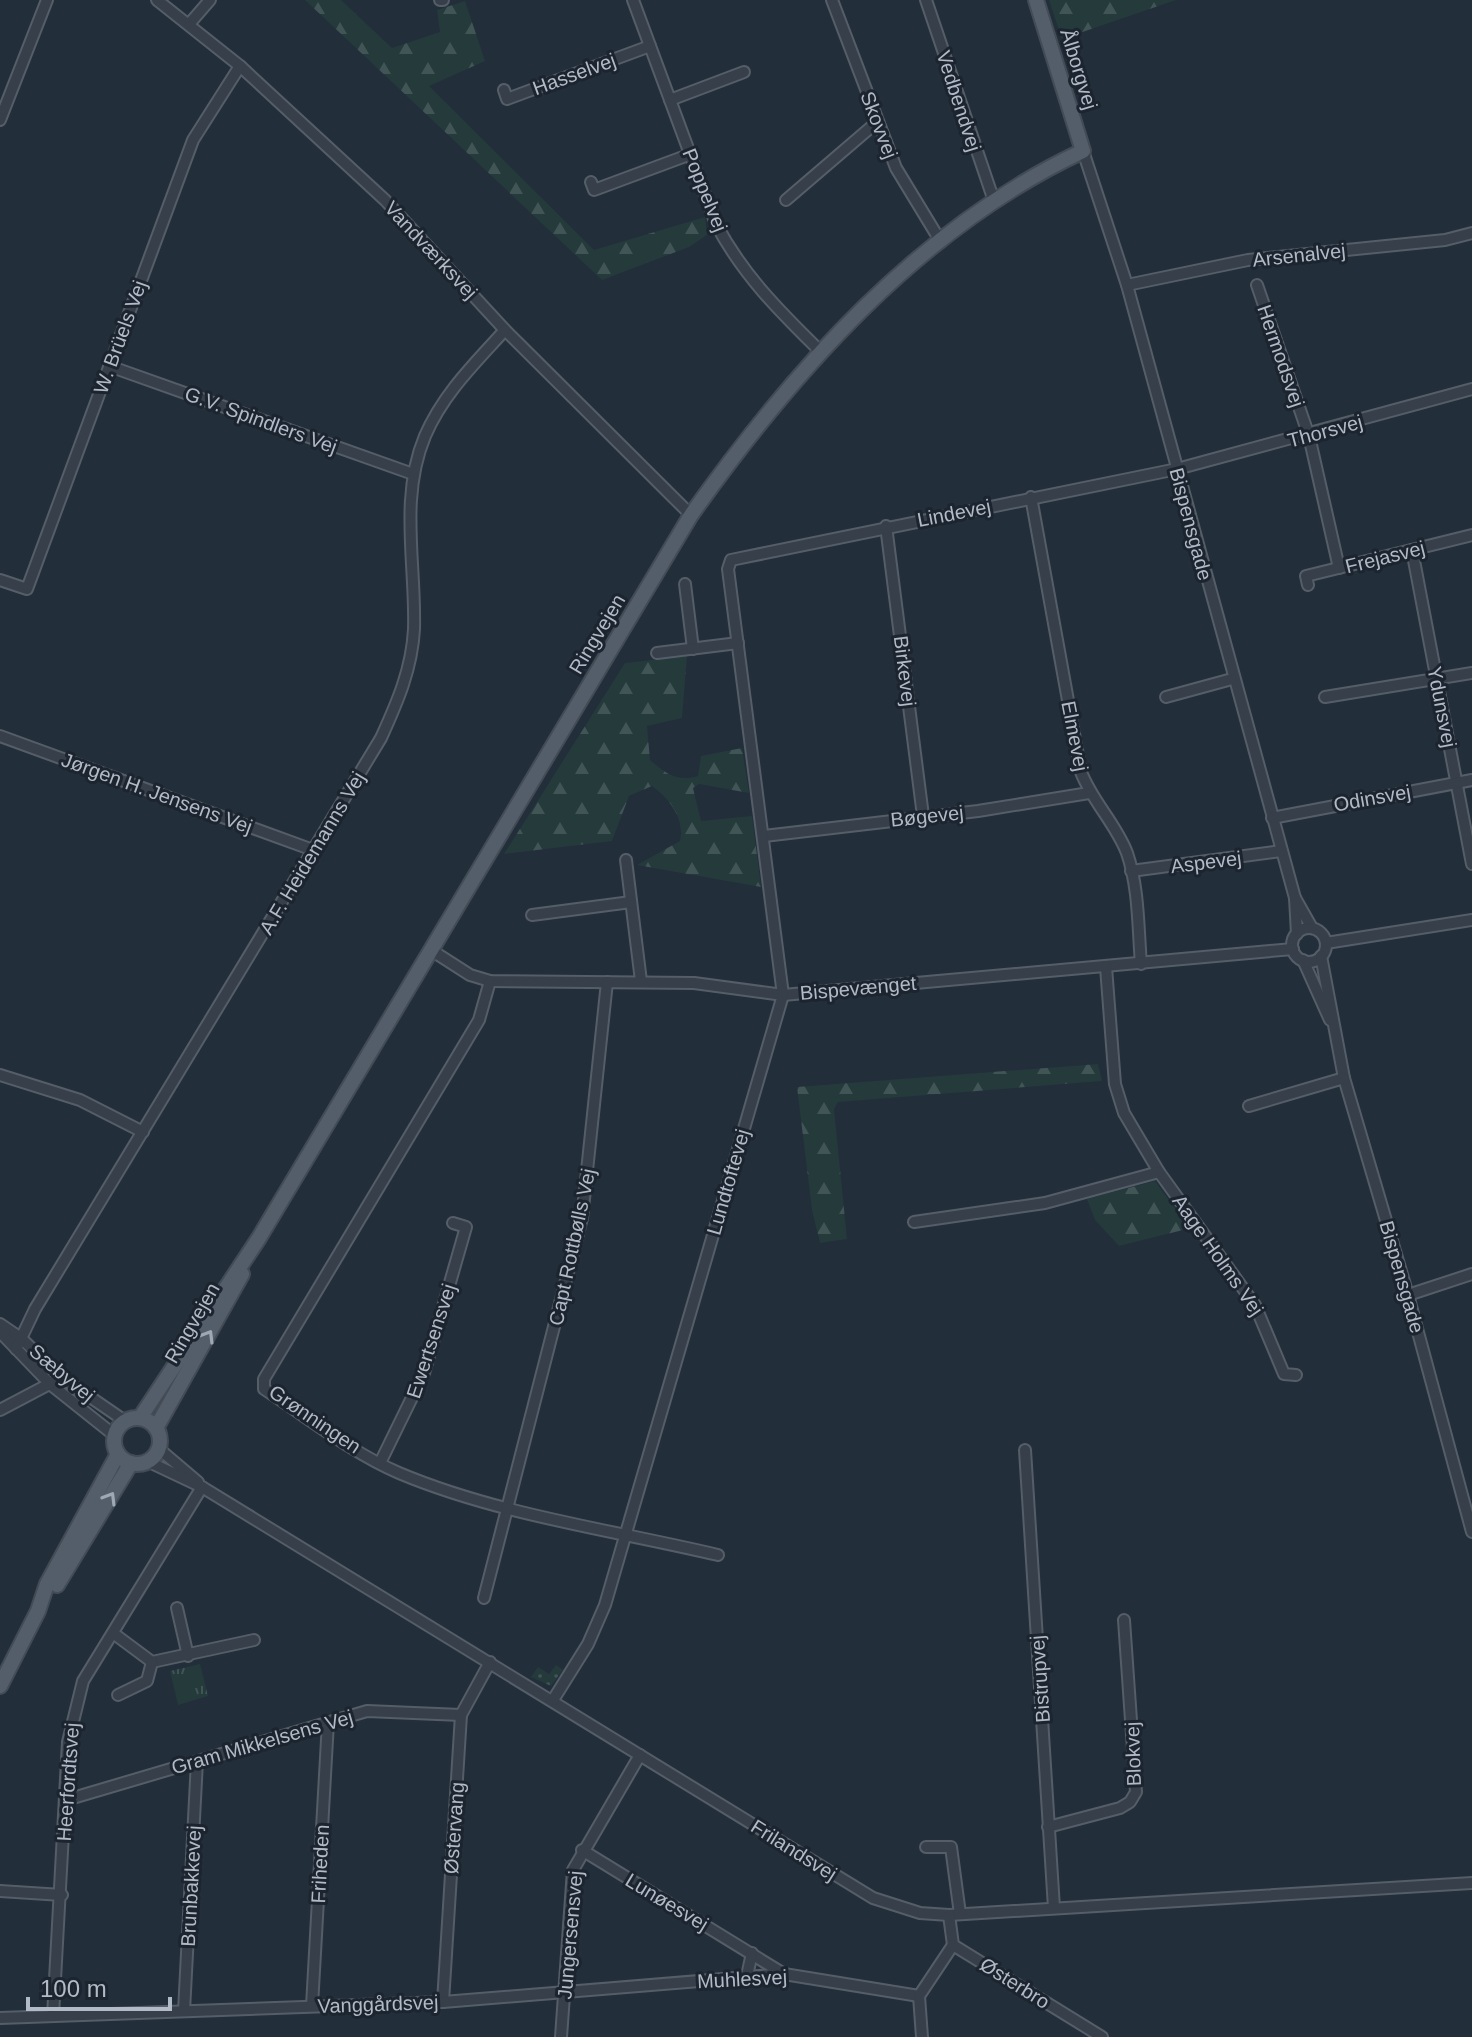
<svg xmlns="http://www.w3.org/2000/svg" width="1472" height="2037" font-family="Arial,sans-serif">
	<defs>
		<pattern id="grass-dots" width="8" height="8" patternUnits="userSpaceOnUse" patternTransform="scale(2)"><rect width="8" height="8" fill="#243a3b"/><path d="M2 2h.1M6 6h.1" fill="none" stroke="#415456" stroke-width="1.8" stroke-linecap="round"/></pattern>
		<pattern id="forest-firs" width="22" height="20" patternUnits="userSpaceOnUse" patternTransform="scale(2)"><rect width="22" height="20" fill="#243a3b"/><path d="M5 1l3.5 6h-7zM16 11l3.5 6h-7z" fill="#415456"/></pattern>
		<pattern id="park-tufts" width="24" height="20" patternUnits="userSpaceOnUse" patternTransform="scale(2)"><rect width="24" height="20" fill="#243a3b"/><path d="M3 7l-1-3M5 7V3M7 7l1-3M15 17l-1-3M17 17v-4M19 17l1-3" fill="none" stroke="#415456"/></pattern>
	</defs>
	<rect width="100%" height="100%" fill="#222e3a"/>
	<path fill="url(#grass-dots)" d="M556,1665L563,1670L551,1686L531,1677L538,1667L549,1674Z"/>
	<g fill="url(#forest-firs)">
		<path d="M305,0H341L392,48L440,32L437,10L465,1L485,61L429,86L594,250L705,217L707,235L689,247L602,280Z"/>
		<path d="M1049,0H1176L1062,39Z"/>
		<path d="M687,656L682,718L647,726L650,760C667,774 676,782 698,776L701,756L742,748L749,793L699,784L693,788L701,821L752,816L761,887L637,865L680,841C685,819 670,799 652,786L629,796L612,841L504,854L625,663Z"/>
		<path d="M1098,1064L1102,1081L838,1102L834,1109L847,1239L820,1243L812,1210L797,1087Z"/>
		<path d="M1155,1181L1184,1221L1183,1230L1119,1246L1095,1220L1087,1199Z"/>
	</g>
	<path fill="url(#park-tufts)" d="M200,1664L208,1696L178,1705L170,1671Z"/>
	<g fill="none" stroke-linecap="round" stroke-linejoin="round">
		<g stroke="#545d68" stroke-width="14">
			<g id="minor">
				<path d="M157,0L240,66L385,200L505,330L691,515"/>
				<path d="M440,0H443"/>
				<path d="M633,0L716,224C743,275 780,312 821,352"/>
				<path d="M832,0L896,168L941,242"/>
				<path d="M926,0L994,201"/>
				<path d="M190,23L210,0"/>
				<path d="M504,90L507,99L650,46"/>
				<path d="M670,100L744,72"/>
				<path d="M0,120L47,0"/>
				<path d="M1083,151L1127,285L1295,898L1297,934"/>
				<path d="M591,182L594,190L691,154"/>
				<path d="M786,200L877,122"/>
				<path d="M1127,285L1248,260L1445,240L1472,233"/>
				<path d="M1257,285L1309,436L1339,568"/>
				<path d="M109,366L413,474"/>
				<path d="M1031,497L1081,772C1092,801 1116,824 1127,853C1139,888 1138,928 1141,964"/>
				<path d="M886,526L923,816"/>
				<path d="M1412,550L1472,864"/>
				<path d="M0,580L27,589L193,140L240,66"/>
				<path d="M685,584L693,649"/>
				<path d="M1308,585L1306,576L1472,535"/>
				<path d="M657,653L738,643"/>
				<path d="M1166,697L1232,679"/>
				<path d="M1325,697L1472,673"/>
				<path d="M0,736L313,850"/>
				<path d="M1272,818L1472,780"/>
				<path d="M764,836L978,811L1089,793"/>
				<path d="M626,860L641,981"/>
				<path d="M1131,871L1281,851"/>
				<path d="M1295,898L1312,928"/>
				<path d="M532,915L631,902"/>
				<circle cx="1309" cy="945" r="17"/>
				<path d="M1326,943L1472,920"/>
				<path d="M431,950L470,975L490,981L694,983L783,995L1293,949"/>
				<path d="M1321,956L1344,1078L1408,1295L1472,1532"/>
				<path d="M1303,960L1330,1020"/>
				<path d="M1106,967L1115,1084L1124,1113L1159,1172L1255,1305L1284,1374L1296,1375"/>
				<path d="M490,981L479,1020L264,1379V1389C307,1417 352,1453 399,1473C499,1515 613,1530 718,1555"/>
				<path d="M0,1075L80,1100L143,1132"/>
				<path d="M1249,1106L1344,1078"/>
				<path d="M914,1222L1045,1203L1159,1172"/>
				<path d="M1408,1295L1472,1274"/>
				<path d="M0,1324L22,1339L61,1377L125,1421"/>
				<path d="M0,1332L50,1384L114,1435"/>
				<path d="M16,1349L35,1309L381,738C397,703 412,669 414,629C416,564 399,498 425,436C443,394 475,363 505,330"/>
				<path d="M0,1410L55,1381"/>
				<path d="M158,1448L198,1482"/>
				<path d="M1025,1450L1054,1908"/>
				<path d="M147,1461L202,1487L873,1898L920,1913L949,1915L1472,1883"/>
				<path d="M380,1463L424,1373L466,1227L453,1223"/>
				<path d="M484,1598L582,1218L607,982"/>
				<path d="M177,1608L188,1656"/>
				<path d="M113,1633L152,1662L254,1640"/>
				<path d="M118,1695L147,1681L152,1662"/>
				<path d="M553,1700L588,1644L605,1605L783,995L728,569L731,560L1177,469L1472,389"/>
				<path d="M66,1800L367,1711L461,1715"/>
				<path d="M1048,1827L1120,1808L1130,1802L1136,1792L1124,1620"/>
				<path d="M926,1847H951L960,1914"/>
				<path d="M582,1850L784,1974"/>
				<path d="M0,1891L62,1895"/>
				<path d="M949,1915L953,1945L1102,2037"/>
				<path d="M747,1976L752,1953"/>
				<path d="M443,2002L461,1715L490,1662"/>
				<path d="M312,2006L328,1722"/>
				<path d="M184,2011L197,1761"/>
				<path d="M53,2016L68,1742L83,1681L202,1487"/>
				<path d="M0,2018L443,2002L784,1974L919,1996"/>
				<path d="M561,2037L573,1870L640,1755"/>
				<path d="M922,2037L919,1996L953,1945"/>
			</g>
		</g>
		<g stroke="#424b56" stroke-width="18">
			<g id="major">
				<path d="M140,1418L259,1238L691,515C793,371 920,227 1083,151L1036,0"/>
				<circle cx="137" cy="1441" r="23"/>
				<path d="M156,1428L242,1274"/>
				<path d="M57,1585L131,1463"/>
				<path d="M0,1686L38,1611L47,1584L118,1454"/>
			</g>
		</g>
		<use href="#minor" stroke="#363f4a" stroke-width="10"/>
		<use href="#major" stroke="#545e6a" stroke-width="14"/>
	</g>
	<defs><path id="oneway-chevron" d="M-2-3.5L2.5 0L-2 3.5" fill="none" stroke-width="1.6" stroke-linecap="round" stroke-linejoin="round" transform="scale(2)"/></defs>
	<g stroke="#9ea8b4">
		<use href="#oneway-chevron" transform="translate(208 1336) rotate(-59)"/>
		<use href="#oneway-chevron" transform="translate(110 1498) rotate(-59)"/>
	</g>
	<g text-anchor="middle" stroke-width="6" stroke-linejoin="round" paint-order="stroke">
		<g font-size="20" fill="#b1bac6" stroke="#1b242f">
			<text transform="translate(1079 69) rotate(73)" y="7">Ålborgvej</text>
			<text transform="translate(574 74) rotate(-20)" y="7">Hasselvej</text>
			<text transform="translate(959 101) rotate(72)" y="7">Vedbendvej</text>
			<text transform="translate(879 125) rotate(69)" y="7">Skovvej</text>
			<text transform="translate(705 190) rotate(68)" y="7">Poppelvej</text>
			<text transform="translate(431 250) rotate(47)" y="7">Vandværksvej</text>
			<text transform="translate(1299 255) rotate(-6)" y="7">Arsenalvej</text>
			<text transform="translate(120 337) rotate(-70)" y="7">W. Brüels Vej</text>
			<text transform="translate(1281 356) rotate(71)" y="7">Hermodsvej</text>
			<text transform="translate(261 420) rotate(20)" y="7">G.V. Spindlers Vej</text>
			<text transform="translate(1325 431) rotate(-15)" y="7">Thorsvej</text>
			<text transform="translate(954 513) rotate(-11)" y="7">Lindevej</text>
			<text transform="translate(1191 524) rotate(75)" y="7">Bispensgade</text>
			<text transform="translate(1385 557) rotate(-14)" y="7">Frejasvej</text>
			<text transform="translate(597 634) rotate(-59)" y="7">Ringvejen</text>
			<text transform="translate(905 671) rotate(83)" y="7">Birkevej</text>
			<text transform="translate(1442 707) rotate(79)" y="7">Ydunsvej</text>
			<text transform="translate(1075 736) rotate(79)" y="7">Elmevej</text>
			<text transform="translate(157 793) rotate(20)" y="7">Jørgen H. Jensens Vej</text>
			<text transform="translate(1372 798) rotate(-10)" y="7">Odinsvej</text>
			<text transform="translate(927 816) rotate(-6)" y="7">Bøgevej</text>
			<text transform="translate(312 853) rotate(-59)" y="7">A.F. Heidemanns Vej</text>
			<text transform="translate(1206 862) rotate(-7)" y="7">Aspevej</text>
			<text transform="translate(858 988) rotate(-5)" y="7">Bispevænget</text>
			<text transform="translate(728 1182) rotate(-74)" y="7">Lundtoftevej</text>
			<text transform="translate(572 1247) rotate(-78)" y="7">Capt Rottbølls Vej</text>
			<text transform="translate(1218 1255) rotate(55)" y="7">Aage Holms Vej</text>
			<text transform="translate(1402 1277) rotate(74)" y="7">Bispensgade</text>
			<text transform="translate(192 1323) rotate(-60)" y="7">Ringvejen</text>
			<text transform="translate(431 1341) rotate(-72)" y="7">Ewertsensvej</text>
			<text transform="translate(62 1373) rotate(40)" y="7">Sæbyvej</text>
			<text transform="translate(315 1419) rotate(34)" y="7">Grønningen</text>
			<text transform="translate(1040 1679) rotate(-94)" y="7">Bistrupvej</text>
			<text transform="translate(262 1742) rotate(-16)" y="7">Gram Mikkelsens Vej</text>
			<text transform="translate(1133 1754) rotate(-92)" y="7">Blokvej</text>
			<text transform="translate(68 1782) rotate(-86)" y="7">Heerfordtsvej</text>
			<text transform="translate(454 1828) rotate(-86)" y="7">Østervang</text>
			<text transform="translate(794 1850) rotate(32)" y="7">Frilandsvej</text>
			<text transform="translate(320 1864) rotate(-87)" y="7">Friheden</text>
			<text transform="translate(191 1886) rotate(-87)" y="7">Brunbakkevej</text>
			<text transform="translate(667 1902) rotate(31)" y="7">Lunøesvej</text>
			<text transform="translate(570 1935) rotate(-85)" y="7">Jungersensvej</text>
			<text transform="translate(742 1979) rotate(-3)" y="7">Muhlesvej</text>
			<text transform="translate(1015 1983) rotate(32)" y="7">Østerbro</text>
			<text transform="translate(378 2004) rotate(-2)" y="7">Vanggårdsvej</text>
		</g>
	</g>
	<path d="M28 1997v12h142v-12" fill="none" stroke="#b1bac6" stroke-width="4"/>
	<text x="40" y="1997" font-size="24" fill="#b1bac6" stroke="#1b242f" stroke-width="6" paint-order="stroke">100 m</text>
</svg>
